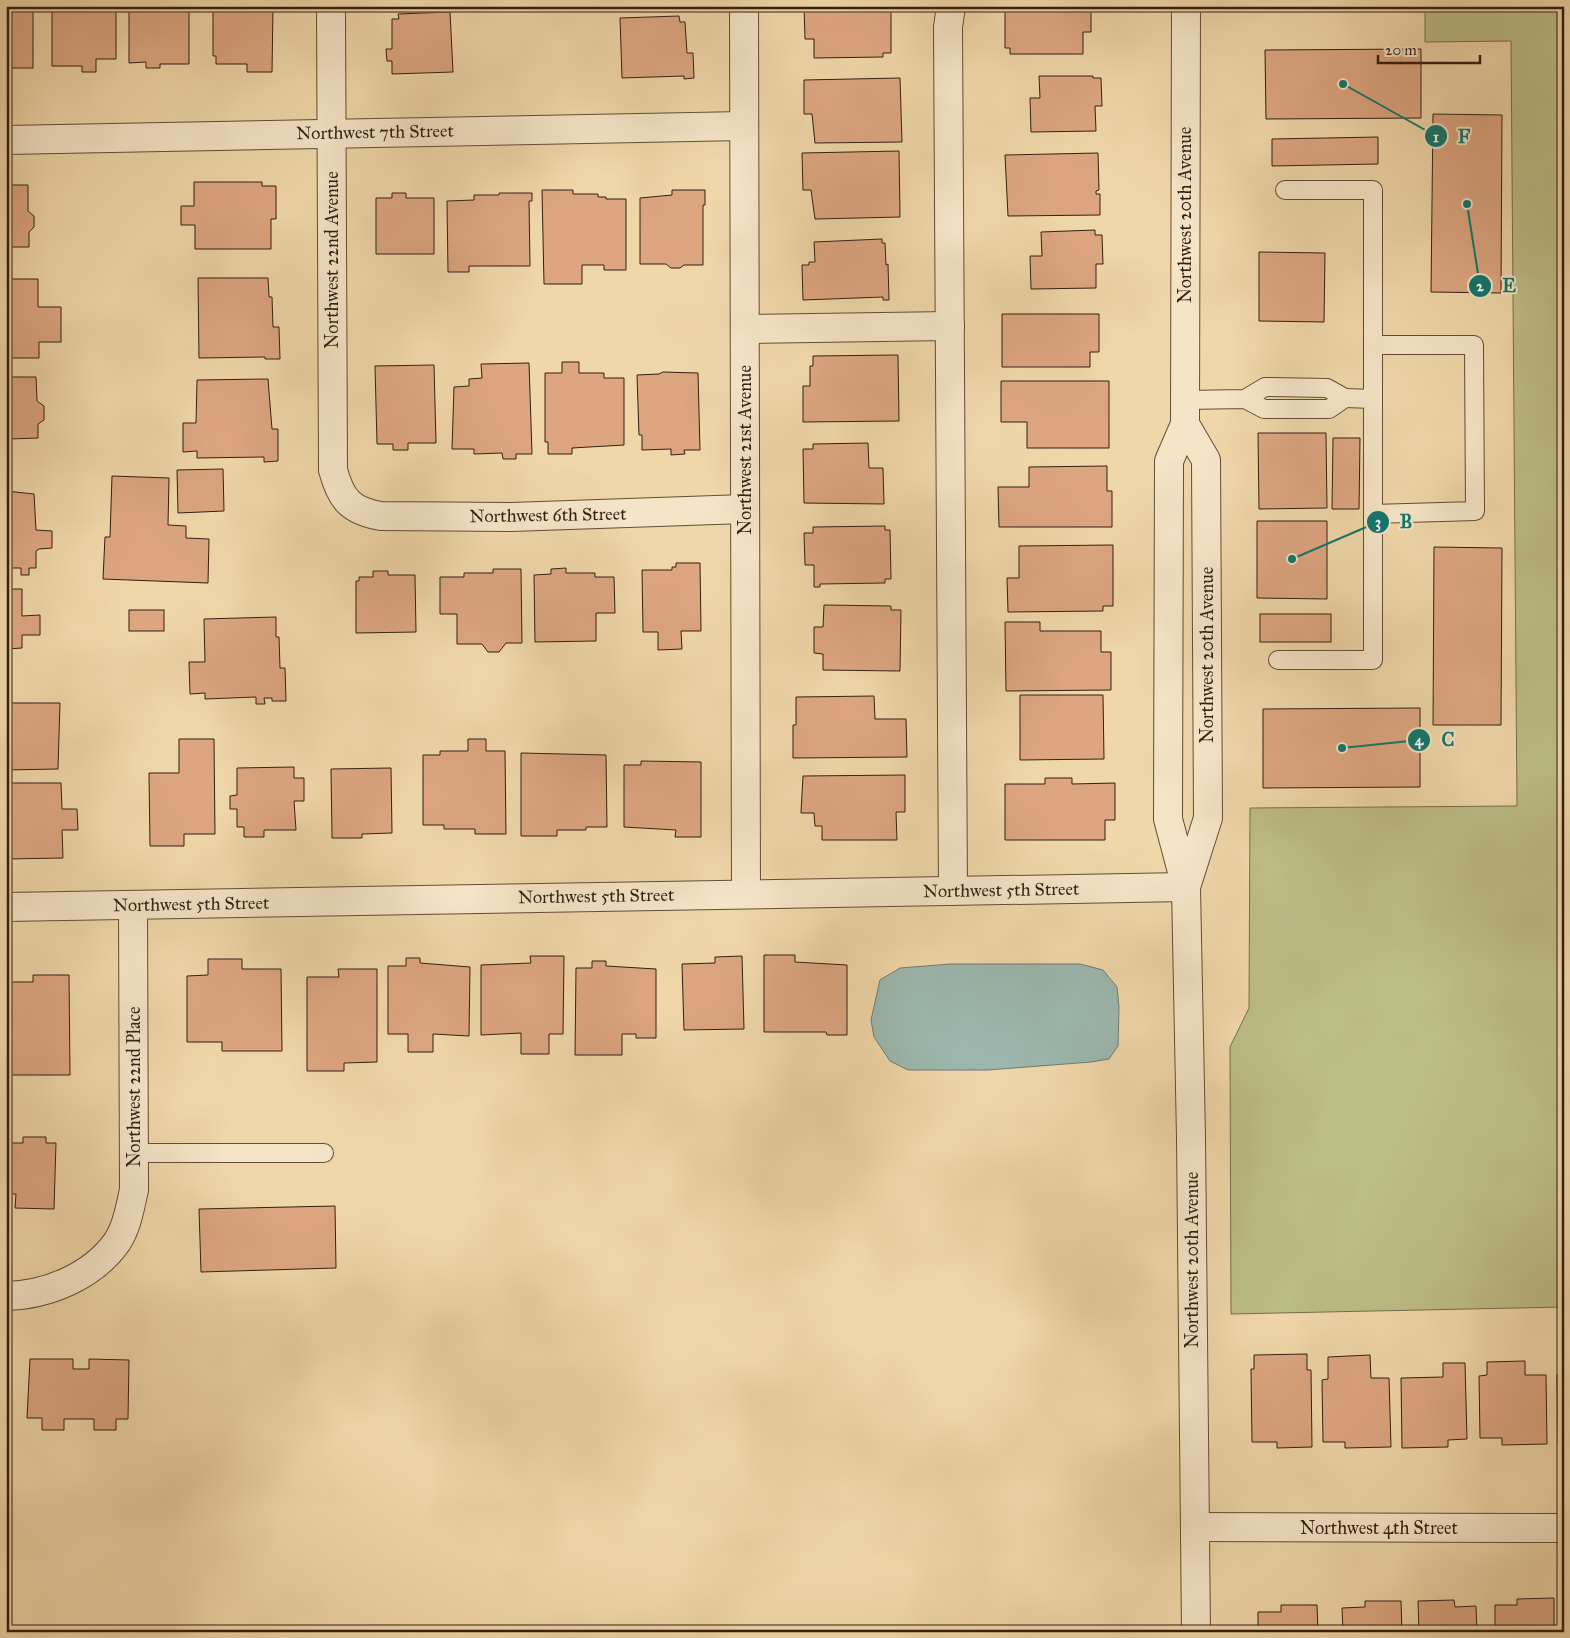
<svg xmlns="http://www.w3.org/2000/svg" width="1570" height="1638" font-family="'IM FELL Great Primer',serif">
	<rect width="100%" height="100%" fill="#f0d7a9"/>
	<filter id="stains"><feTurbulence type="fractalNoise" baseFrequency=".004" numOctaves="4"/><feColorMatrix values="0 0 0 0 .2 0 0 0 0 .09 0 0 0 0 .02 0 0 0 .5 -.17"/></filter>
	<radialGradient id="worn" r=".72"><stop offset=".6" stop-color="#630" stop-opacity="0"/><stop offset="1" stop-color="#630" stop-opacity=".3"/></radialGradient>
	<path fill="#bdbd86" stroke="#786e4c" d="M1425,6H1564V1307L1231,1314L1230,1047L1249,1008L1250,808L1517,806L1511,41L1425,42Z"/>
	<path fill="#9bb8af" stroke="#717b71" d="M951,964H1080L1103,970L1117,987L1119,1007L1118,1046L1109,1059L1091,1062L988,1070H908L890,1061L874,1037L871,1020L880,980L900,968Z"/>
	<g fill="#dda681" stroke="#331f13">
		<rect x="6" y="6" width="27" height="62"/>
		<path d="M52,6H116V59H96V72H82V66H52Z"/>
		<path d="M129,6H189V64H160V68H146V62L129,63Z"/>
		<path d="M213,6H273L272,72H247V64H216V56H213Z"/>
		<path d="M804,6H891V53H883V57L814,58V39H805Z"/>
		<path d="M1005,6H1091V32H1083V54H1010V48H1005Z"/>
		<path d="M450,12L453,72L392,74V61H387L386,49H392V19H399L398,14Z"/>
		<path d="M679,16L680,22H685L687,53H693L694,78L684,79V76L622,78L620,18Z"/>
		<path d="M1421,49V118L1266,119L1265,50Z"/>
		<path d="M1039,76H1093V78H1101L1102,106H1095L1096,131L1031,132L1030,98H1040Z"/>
		<path d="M900,78L902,142L815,143L812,114H804V80Z"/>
		<path d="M1433,114L1502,115L1501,293L1431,292Z"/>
		<path d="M1378,137V164L1272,166V139Z"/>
		<path d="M899,151L900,217L815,219L811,190H803L802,153Z"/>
		<path d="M1098,153L1099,190L1096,191V194H1100V215L1008,216L1005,155Z"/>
		<path d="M194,182H262V186H276V219H271V249H195V225H181V206H194Z"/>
		<path d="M6,185H28V211L34,216V227L29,232V247H6Z"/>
		<path d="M542,190H573V194H598V197H606V199H626V270H604V265H582V284H544Z"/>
		<path d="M672,190H705V205H703V265H684L680,268H671L666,264H640V198L672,195Z"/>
		<path d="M392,193H406V198H434V254H376V198H392Z"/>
		<path d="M499,193H532V201H529L530,266H469V272H448L447,201L474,200V195H499Z"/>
		<path d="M1095,230V235H1102L1103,264H1096V288L1031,289L1030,256H1042L1041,232Z"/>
		<path d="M882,239V243H885L886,265L888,264L889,300H883V297L803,300L802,265H809V262H815L814,242Z"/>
		<path d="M1259,252L1325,253L1324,322L1259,321Z"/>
		<path d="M198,278H268L269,297H272L273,327H279L280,359H265V357L199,358Z"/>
		<path d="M6,279H38V307H61V342H39V358H6Z"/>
		<path d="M1002,314H1099V352H1090V367H1002Z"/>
		<path d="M898,355L899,421L803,422V386H810V366H813V356Z"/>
		<path d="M562,362H579V373H604V378H624V445L572,448V454H548V442H545V373H562Z"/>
		<path d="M529,363L532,454H516V459H503L502,453L474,454V449H452L454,387L469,386V379L482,378L481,364Z"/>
		<path d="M434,365L436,443H408V450H393V444H377L375,366Z"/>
		<path d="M663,372L698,373L700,450H684L685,454L671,455V449L642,450V435H639L637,375L659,374Z"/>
		<path d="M6,377H36L37,401L44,406V420L38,424V438L8,439L9,461H6Z"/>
		<path d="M268,379L272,429H278V461L264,462V457L197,458V451L183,452V423H196L197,380Z"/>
		<path d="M1001,381H1109V448H1027V422H1001Z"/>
		<path d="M1258,433H1326L1327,508L1259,509Z"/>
		<path d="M1333,438H1360L1359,509H1332Z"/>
		<path d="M868,443L869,468H883L884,504L804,503L803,449H813V444Z"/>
		<path d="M1107,466V491H1112V527H999L998,487H1029V467Z"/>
		<path d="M223,469L224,511L178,513L177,470Z"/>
		<path d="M112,476L169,478L168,525L186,526V538L209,539L208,583L103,579L105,537H110Z"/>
		<path d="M6,491L34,494L36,530L52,531V548L39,549L36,551V568H29V575H21V568H6Z"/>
		<path d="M1257,521H1327V599L1257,598Z"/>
		<path d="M885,526V530H890L891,579H885V583L820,584V587H814V565H805L804,533H813V527Z"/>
		<path d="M1113,545V606H1103V611L1008,612L1007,578H1019V546Z"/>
		<path d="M1434,547L1502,548L1501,725H1433Z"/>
		<path d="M676,563H700L701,631H681L682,649L658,650V632H643L642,570H672V567H676Z"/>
		<path d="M566,568V573H595V577H614L615,613H596V641L535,642L534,575L551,574V569Z"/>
		<path d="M493,569H521L522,643H506L499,652H488L482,644H457V614H440V577H464V573H493Z"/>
		<path d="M373,571H388V575H415L416,632L356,633V581H359V577H373Z"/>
		<path d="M6,589H22V616L40,615V635H22V648L6,649Z"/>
		<path d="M824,605L891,606V610H901L900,671L823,670V654L814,653V627H823Z"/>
		<rect x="129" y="610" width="35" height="21"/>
		<rect x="1260" y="614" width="71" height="28"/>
		<path d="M276,617V637H279L280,668H285L286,701H272V698H264L265,704H256V697L205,699V693L190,694L189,662H205L204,619Z"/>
		<path d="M1005,622H1040V631H1101V652H1111V690L1006,691Z"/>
		<path d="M1020,695H1103L1104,759L1020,760Z"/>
		<path d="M874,696L875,719H906L907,757L793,758V725H796V697Z"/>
		<path d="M6,703H60L58,769L6,770Z"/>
		<path d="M1420,708V787L1263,788V709Z"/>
		<path d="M179,739H214L215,834H184V846H150L149,773H179Z"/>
		<path d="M468,739H486V751H505L506,834H475V829H444V825H423V755H440V751H468Z"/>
		<path d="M521,753L606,755L607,827H586V830H557V836H521Z"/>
		<path d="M641,761L701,762V837H675L676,830L624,827V765H641Z"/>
		<path d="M294,767V778H304V801H294L296,830H264V837H244V827H237V809H230V796L237,795V768Z"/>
		<path d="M391,768L392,833L362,834V838H332L331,769Z"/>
		<path d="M905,775V812H896L897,840H822V826H815L814,813H801L803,776Z"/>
		<path d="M1045,778H1072V784L1115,783V820H1105V840H1005V784H1045Z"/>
		<path d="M6,783H61L62,809H77L78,830H62L63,858L6,859Z"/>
		<path d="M764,955H795V962L847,965V1035H827L826,1032H764Z"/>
		<path d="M530,956H564L563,1034H549V1054H521V1033L481,1035V965L531,963Z"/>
		<path d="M742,956L744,1029L684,1030L682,964L715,963V957Z"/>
		<path d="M406,958H420V963L470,967L469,1036L433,1034V1052H408V1034H388V966H406Z"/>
		<path d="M208,959H242V969H281L282,1051H222V1042H187V976L208,975Z"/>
		<path d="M592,961H606V966L656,969V1038H636V1034H622V1055H575L576,968H592Z"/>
		<path d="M338,969H377V1062L344,1063V1071H307V977H339Z"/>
		<path d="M33,975H69L70,1075H6V982H33Z"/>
		<path d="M23,1137H46V1143H56L54,1209L15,1208L16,1194H6V1143H23Z"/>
		<path d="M335,1206L336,1268L201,1272L199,1209Z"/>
		<path d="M1307,1354V1370H1311L1312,1447L1277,1448V1442H1252L1251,1369H1254V1355Z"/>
		<path d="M1370,1355L1371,1378H1389L1391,1447L1345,1448V1442H1323L1322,1380L1328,1379V1357Z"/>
		<path d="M30,1359H73V1369H89V1359L129,1360L128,1419H116V1430H94V1419H64V1430H42V1418H27Z"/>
		<path d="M1525,1361V1375H1546L1547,1444L1502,1445V1438H1480L1479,1376L1487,1375V1362Z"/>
		<path d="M1443,1363H1465L1467,1439L1448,1440V1447L1402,1448L1401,1378L1443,1377Z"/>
		<path d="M1557,1375H1564V1444H1558Z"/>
		<path d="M1554,1598V1632H1495V1605H1517V1599Z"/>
		<path d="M1454,1600L1455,1607L1476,1606L1477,1632H1419L1418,1601Z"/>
		<path d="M1365,1601H1401L1402,1632H1343L1342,1608L1365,1607Z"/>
		<path d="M1281,1605H1317L1318,1632H1258V1612H1281Z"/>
	</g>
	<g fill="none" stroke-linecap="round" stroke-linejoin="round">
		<g stroke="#624d38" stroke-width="20">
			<g id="service">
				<path d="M1285,190H1373V399"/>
				<path d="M1373,345H1474L1475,511L1373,514"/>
				<path d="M1185,400L1245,399L1264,409H1329L1345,398L1327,388L1265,387L1245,399"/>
				<path d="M1278,660H1373V399L1345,398"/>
				<path d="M134,1153H324"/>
			</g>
		</g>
		<g stroke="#624d38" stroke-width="30">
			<g id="minor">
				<path d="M331,6L333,470C341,500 351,511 381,516L511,517L745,509"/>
				<path d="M744,6L746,893"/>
				<path d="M951,6L948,27L953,891"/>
				<path d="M6,140L744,126"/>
				<path d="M745,329L950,326"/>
				<path d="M6,907L1186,887"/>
				<path d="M6,1296C48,1295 93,1276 117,1242C127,1227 130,1207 134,1190L133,905"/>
				<path d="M1195,1527L1564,1528"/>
			</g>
		</g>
		<g stroke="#624d38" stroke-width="30">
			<g id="tertiary">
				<path d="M1186,6L1185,424L1169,461L1168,819L1186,887L1191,1138L1196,1632"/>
				<path d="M1185,424L1206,460L1208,818L1186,887"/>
			</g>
		</g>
		<use href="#service" stroke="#f5e5c7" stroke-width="18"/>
		<use href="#minor" stroke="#f5e5c7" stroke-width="28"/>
		<use href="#tertiary" stroke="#f5e5c7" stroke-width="28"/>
	</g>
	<g text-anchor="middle" stroke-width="4" stroke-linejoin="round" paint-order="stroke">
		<g font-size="18" fill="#331f13" stroke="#f5e5c7">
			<text transform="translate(375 132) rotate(-1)" y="6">Northwest 7th Street</text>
			<text transform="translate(1185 215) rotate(-90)" y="6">Northwest 20th Avenue</text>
			<text transform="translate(332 260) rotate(-90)" y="6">Northwest 22nd Avenue</text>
			<text transform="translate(745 450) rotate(-90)" y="6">Northwest 21st Avenue</text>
			<text transform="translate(548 515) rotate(-1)" y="6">Northwest 6th Street</text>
			<text transform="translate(1207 655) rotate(-90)" y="6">Northwest 20th Avenue</text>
			<text transform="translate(1001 890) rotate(-1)" y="6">Northwest 5th Street</text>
			<text transform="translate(596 896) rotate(-1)" y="6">Northwest 5th Street</text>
			<text transform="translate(191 904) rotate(-1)" y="6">Northwest 5th Street</text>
			<text transform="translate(134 1087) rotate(-90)" y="6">Northwest 22nd Place</text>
			<text transform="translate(1192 1260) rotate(-90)" y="6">Northwest 20th Avenue</text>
			<text x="1379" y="1534">Northwest 4th Street</text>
		</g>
	</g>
	<path fill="none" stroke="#0f766e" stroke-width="2" d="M1343 84L1436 136M1467 204L1480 286M1292 559L1378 522M1342 748L1419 740"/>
	<g fill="#0f766e" stroke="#f5e5c7" stroke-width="2">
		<circle cx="1343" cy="84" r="5"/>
		<circle cx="1467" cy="204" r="5"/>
		<circle cx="1292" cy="559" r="5"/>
		<circle cx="1342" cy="748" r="5"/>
		<circle cx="1436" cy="136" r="12"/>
		<circle cx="1480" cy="286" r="12"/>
		<circle cx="1378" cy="522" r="12"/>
		<circle cx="1419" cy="740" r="12"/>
	</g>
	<g font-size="15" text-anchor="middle" font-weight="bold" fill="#fff">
		<text x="1436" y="142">1</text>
		<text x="1480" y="291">2</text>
		<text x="1378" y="527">3</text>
		<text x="1419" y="745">4</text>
	</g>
	<g font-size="19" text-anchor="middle" font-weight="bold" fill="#0f766e" stroke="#f5e5c7" stroke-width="4" stroke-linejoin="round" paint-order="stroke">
		<text x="1464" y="143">F</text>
		<text x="1509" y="292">E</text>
		<text x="1406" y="528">B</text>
		<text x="1448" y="746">C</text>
	</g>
	<rect width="1570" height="1638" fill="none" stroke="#f0d7a9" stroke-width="25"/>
	<rect x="8" y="8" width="1555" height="1623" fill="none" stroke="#331f13" stroke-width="2.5"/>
	<rect x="12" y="12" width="1545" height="1613" fill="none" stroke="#331f13"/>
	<path d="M1378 55v8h102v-8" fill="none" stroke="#331f13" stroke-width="2.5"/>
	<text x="1385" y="55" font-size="15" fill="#331f13" stroke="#f5e5c7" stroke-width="4" paint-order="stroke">20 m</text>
	<rect width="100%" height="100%" filter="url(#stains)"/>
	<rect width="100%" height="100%" fill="url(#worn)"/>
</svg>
